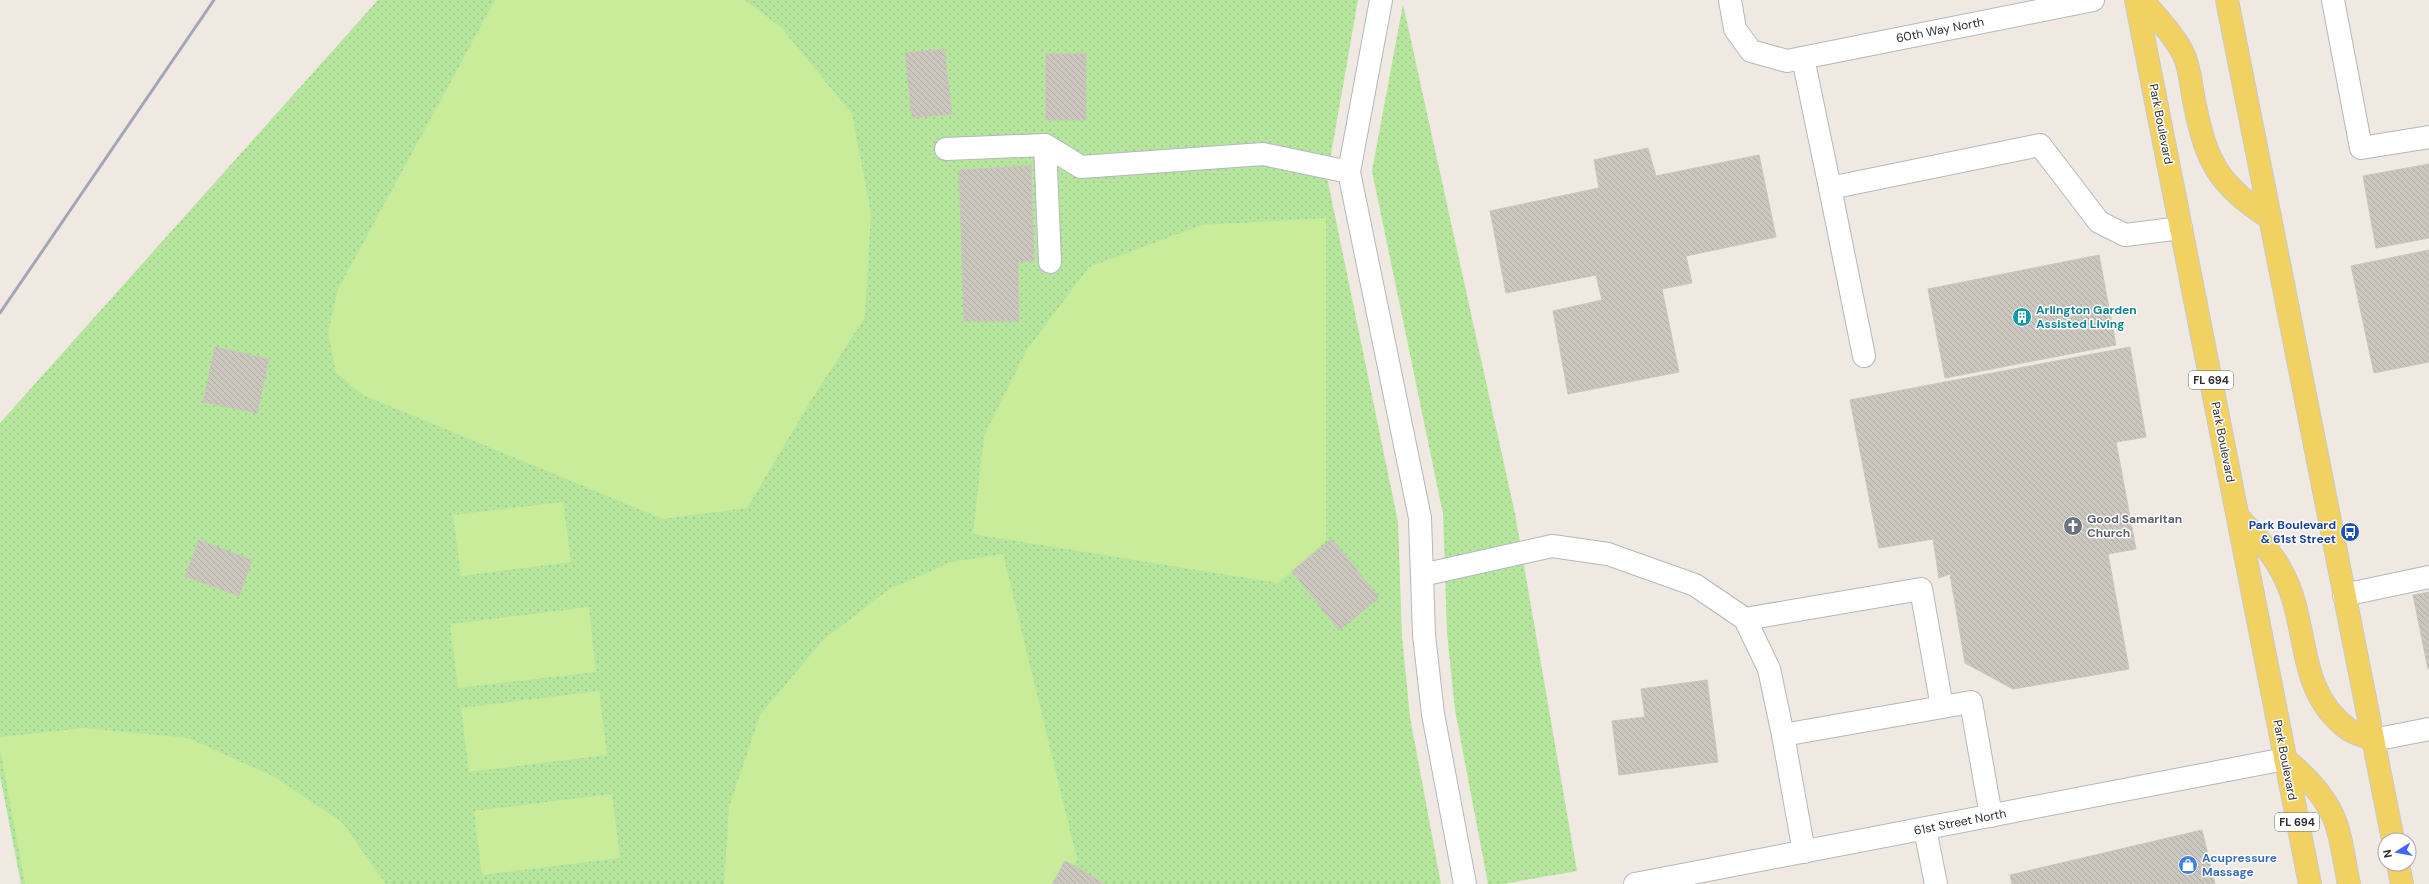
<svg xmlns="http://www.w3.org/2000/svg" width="2429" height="884" font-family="'DM Sans',sans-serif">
	<defs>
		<pattern id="park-dots" width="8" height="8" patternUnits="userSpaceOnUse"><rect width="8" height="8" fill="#b6e59e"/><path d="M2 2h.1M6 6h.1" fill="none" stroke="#9dc588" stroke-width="1.8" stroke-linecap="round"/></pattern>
		<pattern id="building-back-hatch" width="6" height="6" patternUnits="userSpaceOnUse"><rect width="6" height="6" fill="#cbc7bf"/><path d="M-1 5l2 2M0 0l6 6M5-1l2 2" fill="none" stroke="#afaba4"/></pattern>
	</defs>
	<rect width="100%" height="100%" fill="#efe9e1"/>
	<g fill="url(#park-dots)">
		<path d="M378,0H1358L1327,177L1398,522L1402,637L1410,717L1441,884H21L0,776V423Z"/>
		<path d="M1403,4L1515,514L1577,871L1503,884H1488L1455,710L1447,633L1443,514L1372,171Z"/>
	</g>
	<g fill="#c9ec9a">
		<path d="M495,0H744L781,27L852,114L871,213L865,317L810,402L747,508L663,519L363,395L336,373L328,333L338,289Z"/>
		<path d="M1326,218V541L1278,583L973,534L984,436L1026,351L1089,267L1202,225Z"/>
		<path d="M563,502L571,562L461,576L453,515Z"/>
		<path d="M1003,554L1077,859L1062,884H724L729,807L760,715L823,640L888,590L951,562Z"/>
		<path d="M589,607L596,672L458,688L450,624Z"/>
		<path d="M599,691L607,755L469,772L461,708Z"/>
		<path d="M84,728L188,738L275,777L342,822L386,884H25L0,749V737Z"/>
		<path d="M612,794L620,858L482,875L474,811Z"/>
	</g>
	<g fill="url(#building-back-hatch)" stroke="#cbc5ba">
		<path d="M944,49L952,114L912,118L905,53Z"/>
		<rect x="1046" y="54" width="40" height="66"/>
		<path d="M1648,148L1656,176L1759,155L1776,237L1686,256L1692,283L1662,289L1679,372L1568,394L1553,311L1602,300L1596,275L1506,293L1490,211L1599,188L1594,160Z"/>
		<path d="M2429,164V238L2376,248L2363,176Z"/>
		<path d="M1031,166L1034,261L1018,262L1019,321H964L959,170Z"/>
		<path d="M2429,250V362L2374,373L2351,266Z"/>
		<path d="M2099,255L2116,345L1945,378L1928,289Z"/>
		<path d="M215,347L269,359L257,413L203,402Z"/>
		<path d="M2130,347L2146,437L2116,442L2136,549L2108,554L2129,669L2013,689L1965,663L1950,574L1939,578L1933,539L1879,548L1850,400Z"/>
		<path d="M1332,539L1379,598L1339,630L1292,571Z"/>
		<path d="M199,540L252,560L239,596L185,576Z"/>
		<path d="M2429,592V668L2428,669L2413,595Z"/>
		<path d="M1707,680L1718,762L1619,775L1612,721L1645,717L1641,689Z"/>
		<path d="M2202,830L2215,884H2012L2010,875Z"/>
		<path d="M1065,861L1088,874L1104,884H1052Z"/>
	</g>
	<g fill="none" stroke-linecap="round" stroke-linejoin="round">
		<g stroke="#b4b7c1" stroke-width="24">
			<g id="minor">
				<path d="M1381,0L1349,172L1420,518L1424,635L1433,714L1465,884"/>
				<path d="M1730,0L1735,29L1751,51L1787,61L2093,0"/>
				<path d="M2333,0L2361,148L2429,137"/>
				<path d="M1803,58L1830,188L2040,145L2099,222L2125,235L2181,228"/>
				<path d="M1045,145L1050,262"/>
				<path d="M946,149L1045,145L1081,167L1263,154L1349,172"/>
				<path d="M1830,188L1864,356"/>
				<path d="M1422,575L1552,546L1608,554L1695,585L1745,619L1769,669L1783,735"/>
				<path d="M2344,595L2429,577"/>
				<path d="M1745,619L1921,589L1942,707"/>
				<path d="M2373,740L2429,729"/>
				<path d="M1925,829L1936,884"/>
				<path d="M1804,852L1783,735L1971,702L1991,816"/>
				<path d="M1635,884L2285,759"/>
			</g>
		</g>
		<g stroke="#c9c9c9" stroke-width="24">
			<g id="major">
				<path d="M2136,0L2310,884"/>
				<path d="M2142,0C2156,16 2173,34 2183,53C2190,67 2191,85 2194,101C2206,160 2217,185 2270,218"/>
				<path d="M2227,0L2393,840"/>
				<path d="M2239,518C2254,535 2272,552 2282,572C2311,625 2294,689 2348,729C2355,734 2365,736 2373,740"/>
				<path d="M2285,759C2307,777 2331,802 2338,830C2343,847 2345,866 2349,884"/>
				<path d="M2398,864L2402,884"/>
			</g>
		</g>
		<use href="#minor" stroke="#fff" stroke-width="22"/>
		<use href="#major" stroke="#f2d163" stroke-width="22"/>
		<path stroke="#a3a6b8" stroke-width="3" d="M0,313L214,0"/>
	</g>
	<defs>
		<g id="building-disc" transform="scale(1)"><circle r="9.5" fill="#0f9aa8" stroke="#fff"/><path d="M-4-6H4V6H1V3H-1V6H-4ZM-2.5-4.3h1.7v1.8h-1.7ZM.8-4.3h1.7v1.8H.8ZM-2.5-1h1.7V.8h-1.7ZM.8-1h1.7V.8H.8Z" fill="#fff"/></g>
		<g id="church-disc" transform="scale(1)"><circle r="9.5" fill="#6b7280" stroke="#fff"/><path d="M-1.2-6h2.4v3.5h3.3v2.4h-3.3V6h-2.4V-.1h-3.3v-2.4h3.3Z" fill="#fff"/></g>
		<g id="bus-disc" transform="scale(1)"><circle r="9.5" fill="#1a4fb4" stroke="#fff"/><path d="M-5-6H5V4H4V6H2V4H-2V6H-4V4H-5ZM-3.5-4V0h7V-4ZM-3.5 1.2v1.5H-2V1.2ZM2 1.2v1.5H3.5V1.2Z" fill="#fff"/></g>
		<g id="shop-disc" transform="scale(1)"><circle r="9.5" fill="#3f7fe0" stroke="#fff"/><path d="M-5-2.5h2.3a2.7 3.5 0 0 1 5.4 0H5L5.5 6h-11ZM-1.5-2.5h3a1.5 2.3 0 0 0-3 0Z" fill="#fff"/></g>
	</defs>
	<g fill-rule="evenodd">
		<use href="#building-disc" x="2022" y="317"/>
		<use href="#church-disc" x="2073" y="526"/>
		<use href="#bus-disc" x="2350" y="532"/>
		<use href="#shop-disc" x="2188" y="865"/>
	</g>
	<g text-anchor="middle" stroke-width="3" stroke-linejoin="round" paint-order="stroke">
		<g fill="#fff" stroke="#6d6d6d" stroke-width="1">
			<rect x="2189" y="371" width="44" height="18" rx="3"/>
			<rect x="2275" y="813" width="44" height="18" rx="3"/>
		</g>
		<g font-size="11" font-weight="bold" fill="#2e2e2e">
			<text x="2211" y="384">FL 694</text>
			<text x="2297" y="826">FL 694</text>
		</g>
		<g font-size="12" fill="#2e2e2e" stroke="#fff">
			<text transform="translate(1940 30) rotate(-11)" y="4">60th Way North</text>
			<text transform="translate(2161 124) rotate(79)" y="4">Park Boulevard</text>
			<text transform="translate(2223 442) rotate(79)" y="4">Park Boulevard</text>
			<text transform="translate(2285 760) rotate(79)" y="4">Park Boulevard</text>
			<text transform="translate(1960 822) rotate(-11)" y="4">61st Street North</text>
		</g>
		<g font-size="12" font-weight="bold" fill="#0d838f" stroke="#fff" text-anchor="start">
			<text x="2036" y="314">Arlington Garden<tspan x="2036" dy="14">Assisted Living</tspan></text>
		</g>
		<g font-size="12" font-weight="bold" fill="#5b616d" stroke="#fff" text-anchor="start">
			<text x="2087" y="523">Good Samaritan<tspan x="2087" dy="14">Church</tspan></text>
		</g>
		<g font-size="12" font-weight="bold" fill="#164399" stroke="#fff" text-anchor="end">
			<text x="2336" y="529">Park Boulevard<tspan x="2336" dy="14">&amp; 61st Street</tspan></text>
		</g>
		<g font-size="12" font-weight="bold" fill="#366cbe" stroke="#fff" text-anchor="start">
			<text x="2202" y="862">Acupressure<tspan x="2202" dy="14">Massage</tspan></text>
		</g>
	</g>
	<g transform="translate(2397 852) rotate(259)"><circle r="19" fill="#ffffff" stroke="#ababab"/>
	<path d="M0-3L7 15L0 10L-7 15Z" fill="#4264fb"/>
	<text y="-6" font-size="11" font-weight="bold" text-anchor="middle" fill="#2e2e2e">N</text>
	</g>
</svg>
